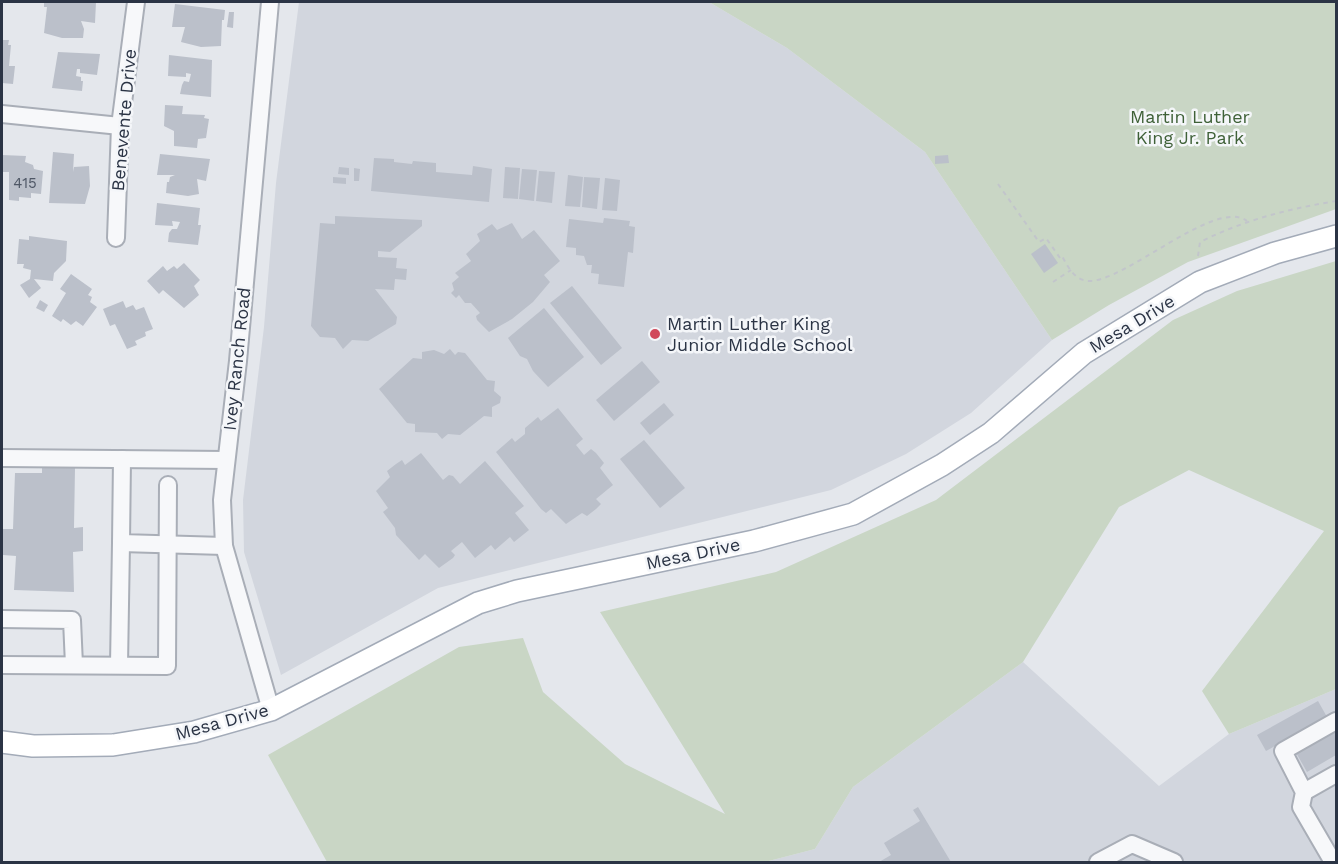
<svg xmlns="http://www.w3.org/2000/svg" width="1338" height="864" font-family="'Work Sans',sans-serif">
	<rect width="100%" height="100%" fill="#e4e7ec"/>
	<g fill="#d2d6de">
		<path d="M299,2H709L787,48L925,152L1052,340L971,413L906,454L831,490L438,588L281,675L244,552L243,500L264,327L276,183Z"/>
		<path d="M1023,662L1159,786L1229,734L1336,689V862H765L815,849L853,787Z"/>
	</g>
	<g fill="#c9d6c5">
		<path d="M709,2H1336V209L1188,262L1109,305L1052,340L925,152L787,48Z"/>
		<path d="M1336,261V689L1229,734L1202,691L1324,531L1189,470L1119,507L1023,662L853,787L815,849L765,862H327L268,755L459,647L523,638L543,692L625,764L725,814L600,612L776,572L936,500L1173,320L1237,291Z"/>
	</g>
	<g fill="#bbc0ca">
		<path d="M44,2H96L95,23L81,21L84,29L83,38H62L44,33L47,7H44Z"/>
		<path d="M175,4L225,10L224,20H222L221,46L201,47L181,42L185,27H172Z"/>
		<path d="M229,12H234L233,28L227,27Z"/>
		<path d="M2,40H9L8,45H11L9,66H15L13,84L2,83Z"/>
		<path d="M58,52L100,54L97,75L80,73V69H77L76,76L81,77V81H83L82,91L52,88Z"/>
		<path d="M169,55L212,60L211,97L180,94L182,85L184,81L189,82L191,74L186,73V77L168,76Z"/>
		<path d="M165,105L183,106L182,114L205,115L204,118L209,119L206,138L198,139L197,148L174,146V131L164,126Z"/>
		<path d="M53,152L74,154L73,172L74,167L89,166L90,186L85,204L49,203Z"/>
		<path d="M160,154L210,159L206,181L197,179L199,194L188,196L166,193L167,182H169L170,177L175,175H157Z"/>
		<path d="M2,155L26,156L25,162L33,165L34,169L43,171L41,194L31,193V198L19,197V201L9,200V172H2Z"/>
		<path d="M948,155L949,163L935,164V156Z"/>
		<path d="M374,158L394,159V162L412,164L413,161L436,163V172L472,175L473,166L492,169L489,202L371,191Z"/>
		<path d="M339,167L349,168V175L338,174Z"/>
		<path d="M505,167L520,168L518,199L503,198Z"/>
		<path d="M354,168L360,169L359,181H354Z"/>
		<path d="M522,169L537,170L534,201L519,199Z"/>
		<path d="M539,171L555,172L552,203L536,201Z"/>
		<path d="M568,175L583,177L580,207L565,206Z"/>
		<path d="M333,177L346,178V184L333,183Z"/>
		<path d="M584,177L600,178L597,209L582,207Z"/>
		<path d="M605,178L620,180L617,211L602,210Z"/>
		<path d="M157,203L200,208L198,225H201L198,245L168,242L169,233L172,229H177L180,222L172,221L173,226L155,225Z"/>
		<path d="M335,216L422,220V226L390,252L378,251V257L397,258L396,268L407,269L406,280L395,279L394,290L375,289L397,317L396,324L368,341L352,340L343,349L335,338L320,337L311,326L320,223L335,224Z"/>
		<path d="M604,218L630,221L629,226L635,227L633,253L628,252L624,287L598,284L599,274L591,273L592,265H587L584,256L576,255V248L566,247L569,219L603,223Z"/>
		<path d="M512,223L522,239L534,230L560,261L544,275L550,282L533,302L512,319L489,332L477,320L476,316L480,313L471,303H465L459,295L456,298L451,293L454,290L452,283L459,277L455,273L471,261L466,254L480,241L477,234L492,224L497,230Z"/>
		<path d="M29,236L67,241L66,261L54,273L53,281L34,279L41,288L29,298L20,285L30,279L31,270L23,268L24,264H17L19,239L29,240Z"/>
		<path d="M1045,244L1058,263L1044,273L1031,254Z"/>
		<path d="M184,263L200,280L194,286L199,295L184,308L163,290L159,294L147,281L163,266L167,271L174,266L177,269Z"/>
		<path d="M71,274L92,289L88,295L92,297L90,302L97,307L83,326L76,321L71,325L63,319L61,322L52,316L66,293L60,289Z"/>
		<path d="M572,286L622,348L601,365L550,303Z"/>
		<path d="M40,300L48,305L44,312L36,308Z"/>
		<path d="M123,301L126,308L133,305L136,310L144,307L153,329L145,332L146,336L135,341L137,345L127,349L115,324L110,326L103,309Z"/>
		<path d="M544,308L584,357L548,387L533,371L527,359L520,356L508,338Z"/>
		<path d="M450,349L455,355L458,352L465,353L487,380L495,381L494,391L501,397L500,403L492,407V417L484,416L460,435L448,434L442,439L437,433L415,432V424L407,423L379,389L413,358L422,359V352L434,350L444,354Z"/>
		<path d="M642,361L660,382L614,421L596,400Z"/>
		<path d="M664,403L674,415L650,435L640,423Z"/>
		<path d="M558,408L583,439L576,445L584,455L591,449L596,453L604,463L600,468L613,485L596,499L601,504L596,509L587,516L582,513L566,524L551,509L546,513L541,509L496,452L512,438L515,442L525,434V428L538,417L541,421Z"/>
		<path d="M644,440L685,488L660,508L620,459Z"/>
		<path d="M421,453L443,480L449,475L453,476L460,484L485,461L524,506L515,513L529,530L514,542L510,537L495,550L491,545L475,558L462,542L451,551L455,555L453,558L439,568L425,554L419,560L396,535L395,528L383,512L388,508L376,491L390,477L387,471L396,464L402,460L405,465Z"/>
		<path d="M42,466L75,468L74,528L83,527V551L73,552L74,592L14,590L16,556L3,555L2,529H13L15,473H42Z"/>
		<path d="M1318,701L1327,717L1266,751L1257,735Z"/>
		<path d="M1336,725V755L1307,772L1294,749Z"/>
		<path d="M918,807L951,862H879L891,855L884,843L920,821L913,810Z"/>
	</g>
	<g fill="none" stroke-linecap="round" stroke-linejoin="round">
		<g stroke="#a9aeb7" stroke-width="20">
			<g id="minor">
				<path d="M270,2L238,361L222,500L224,546L271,710"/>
				<path d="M2,114L120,126"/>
				<path d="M116,238L120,126L136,2"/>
				<path d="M2,458L226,460"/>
				<path d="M122,459L121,543L224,546"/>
				<path d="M2,619L72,620L74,665"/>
				<path d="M2,665L167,666L168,485"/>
				<path d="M119,665L121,543"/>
				<path d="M1304,792L1336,774"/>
				<path d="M1098,862L1132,844L1174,862"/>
				<path d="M1333,862L1301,807L1304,792L1283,751L1336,721"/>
			</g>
		</g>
		<g stroke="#a3abb8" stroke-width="24">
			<path id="major" d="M2,742L33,746L113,745L194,732L271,710L478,603L517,591L754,541L853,514L942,465L991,433L1084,353L1200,282L1275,253L1336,236"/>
		</g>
		<g stroke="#c2c5cb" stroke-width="2" stroke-dasharray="4.5 4.5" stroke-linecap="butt">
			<path d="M998,184L1039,242L1046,238L1060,258L1062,256C1068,267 1074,279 1087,281C1124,284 1215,197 1247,221"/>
			<path d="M1198,256L1200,242C1244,220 1288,209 1336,201"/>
			<path d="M1053,282L1071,270"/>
		</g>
		<use href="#minor" stroke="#f7f8fa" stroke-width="16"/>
		<use href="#major" stroke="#fff" stroke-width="21"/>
	</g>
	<circle fill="#d1495b" stroke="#f4f6f9" stroke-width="2" cx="655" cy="334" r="6"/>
	<g text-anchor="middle" stroke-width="5" stroke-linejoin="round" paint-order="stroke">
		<g font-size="15" fill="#4f5766">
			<text x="25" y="188">415</text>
		</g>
		<g font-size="18" fill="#3f6138" stroke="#f4f6f9">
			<text x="1190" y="123">Martin Luther<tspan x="1190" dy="21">King Jr. Park</tspan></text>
		</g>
		<g font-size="18" fill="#2b3445" stroke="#f4f6f9">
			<text transform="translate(124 120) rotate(-85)" y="6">Benevente Drive</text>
			<text transform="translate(1132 324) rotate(-31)" y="6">Mesa Drive</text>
			<text transform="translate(237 359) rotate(-84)" y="6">Ivey Ranch Road</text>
			<text transform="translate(693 554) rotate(-12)" y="6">Mesa Drive</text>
			<text transform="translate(222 722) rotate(-15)" y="6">Mesa Drive</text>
		</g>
		<g font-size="18" fill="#2b3445" stroke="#f4f6f9" text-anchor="start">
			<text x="667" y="330">Martin Luther King<tspan x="667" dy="21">Junior Middle School</tspan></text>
		</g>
	</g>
	<rect width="1338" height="864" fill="none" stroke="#2b3445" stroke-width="6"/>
</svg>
